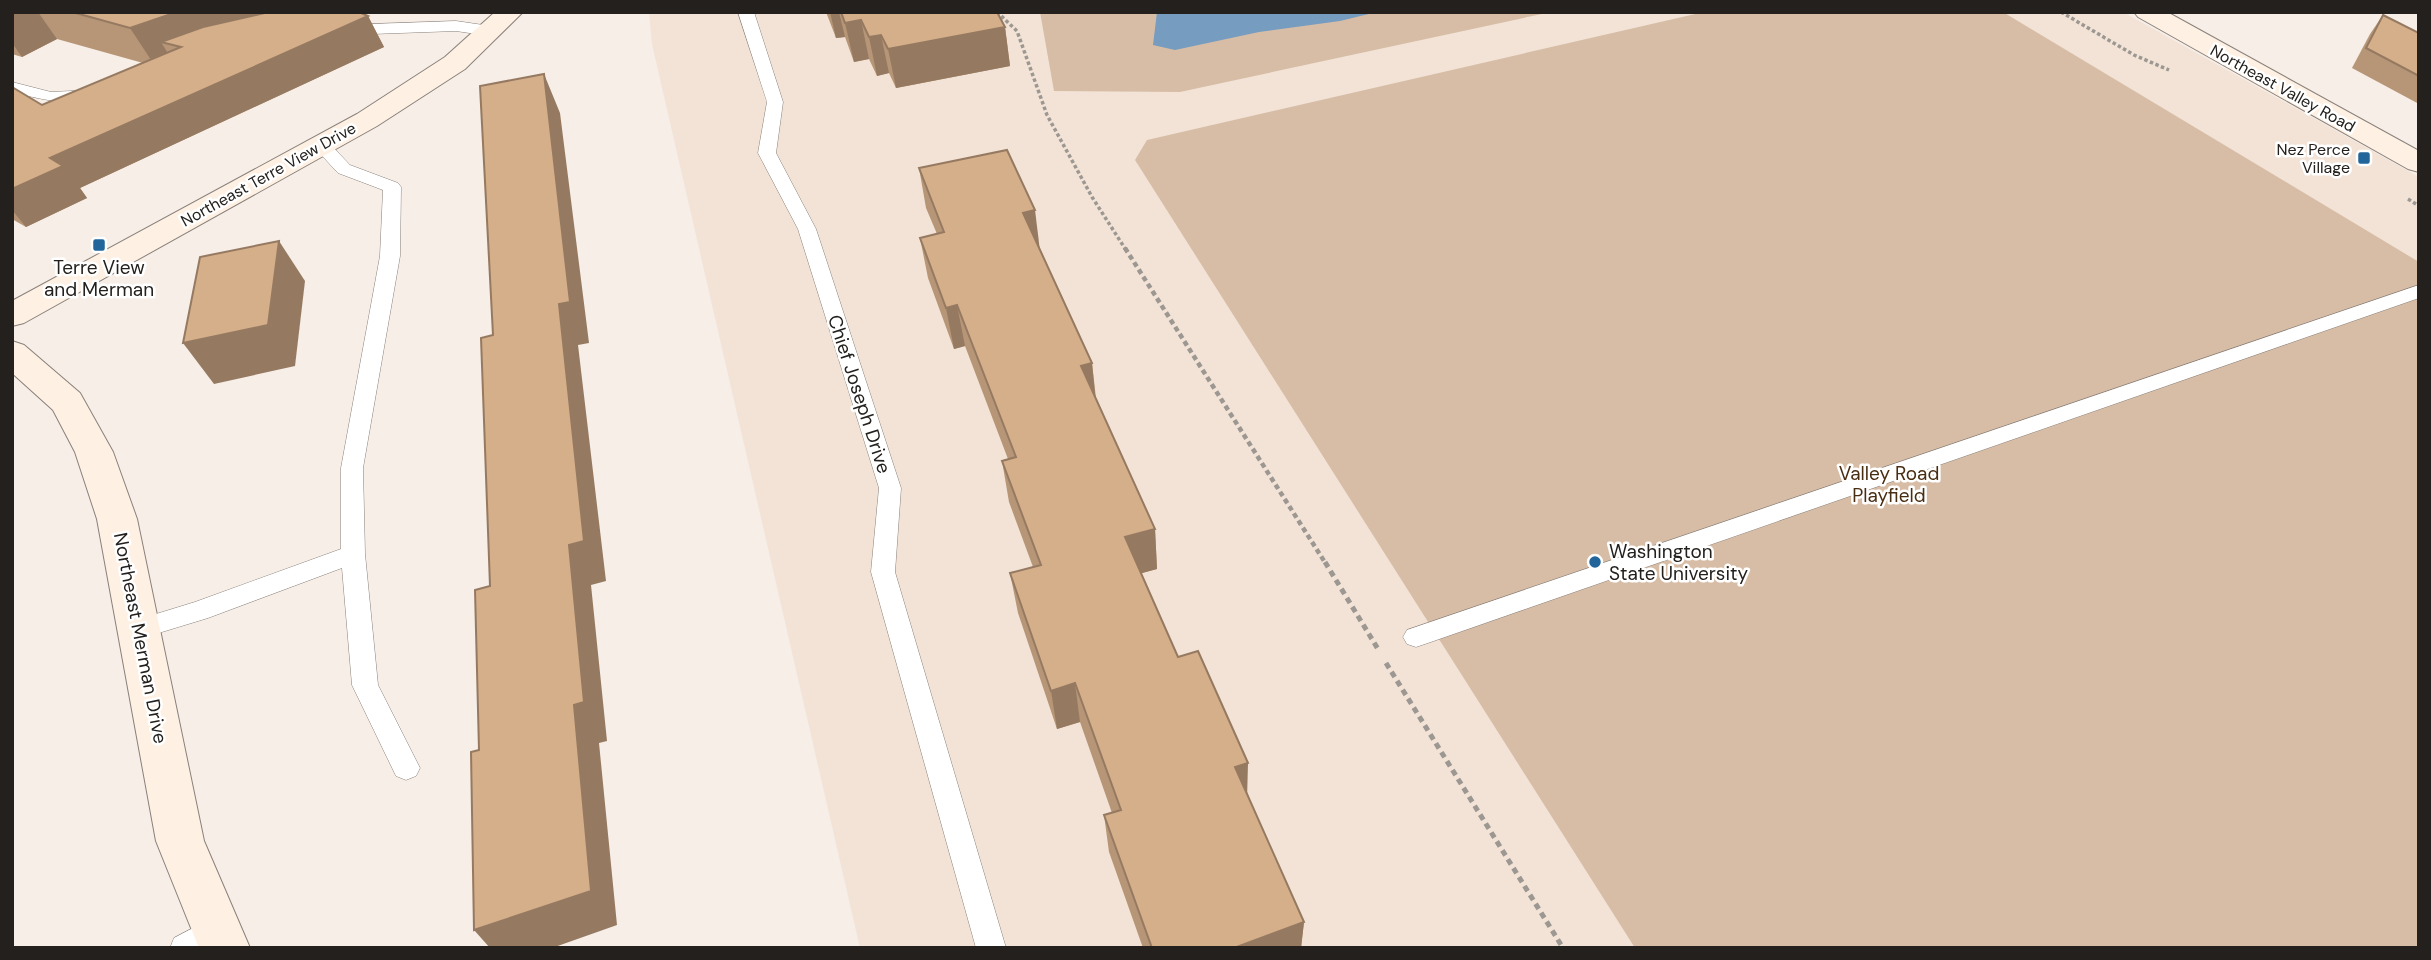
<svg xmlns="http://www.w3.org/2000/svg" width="2431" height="960" font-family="'DM Sans',sans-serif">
	<rect width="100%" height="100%" fill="#f6eee7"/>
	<path fill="#f2e3d6" d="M649,12H2123L2419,177V948H860L652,44Z"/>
	<g fill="#d7bda6">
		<path d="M1040,12H1551L1180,92L1054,91Z"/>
		<path d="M1704,12H2003L2419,262V948H1635L1135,160L1147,140Z"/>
	</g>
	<path fill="#769cbf" d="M1157,12H1377L1340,21L1259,32L1175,50L1153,45Z"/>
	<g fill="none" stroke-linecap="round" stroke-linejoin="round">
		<g stroke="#89817b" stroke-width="1">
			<g id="lane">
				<path d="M738,12H754L783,102L776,153L816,229L901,488L895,572L1006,948H976L871,572L879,488L798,229L758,153L767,102Z"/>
				<path d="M456,21L490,26L498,31L490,36L456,31L344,35L336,30L344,25Z"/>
				<path d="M12,82L51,92L92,90L100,95C84,111 32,97 12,92Z"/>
				<path d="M322,141L328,142L350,165L398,183L401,187L400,256L363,468L365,554L378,685L420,768L416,776L406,780L396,776L352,685L342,568L208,618L139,639L130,636L126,629L130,622L195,602L341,549V468L380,256L383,190L338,173L313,146Z"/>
				<path d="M2419,285V298L1425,644L1416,647L1407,644L1403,637L1407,630Z"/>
				<path d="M218,915L229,919L233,929C222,954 193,948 170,948L174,938Z"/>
			</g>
		</g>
		<g stroke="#89817b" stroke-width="2">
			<g id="secondary">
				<path d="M495,12H523L465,69L377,126L24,323L12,326V301L357,114L445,57Z"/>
				<path d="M2134,12H2167L2419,151V172L2408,169L2138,17Z"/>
				<path d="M12,341L24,345L80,393L113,452L137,519L204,841L250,948H199L156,841L97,519L75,452L53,410L12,373Z"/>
			</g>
		</g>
		<g stroke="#9d9792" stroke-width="3.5" stroke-dasharray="3.5 2.5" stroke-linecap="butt">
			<path d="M997,12L1017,31L1047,115L1092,197L1126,250"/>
			<path d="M2061,12L2134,55L2169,70"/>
			<path d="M2408,199L2419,206"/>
		</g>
		<path stroke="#9d9792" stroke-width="4.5" stroke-dasharray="5 3.5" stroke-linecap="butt" d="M1125,248L1326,564"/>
		<g stroke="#9d9792" stroke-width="5" stroke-dasharray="6 4.5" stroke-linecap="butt">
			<path d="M1325,562L1378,649"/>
			<path d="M1386,663L1563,948"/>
		</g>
		<use href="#lane" fill="#fff" fill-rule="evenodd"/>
		<use href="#secondary" fill="#fef0e2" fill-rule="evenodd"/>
	</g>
	<g fill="#b79677">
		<path d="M12,12H359L368,16L384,47L80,188L87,198L26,227L12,219V87L42,105L143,63L57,39L22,57L12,54Z"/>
		<path d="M826,12H997L1005,27L1010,66L896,88L889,73L877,76L869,59L854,62L845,37L836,38Z"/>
		<path d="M2383,15L2419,33V104L2352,68L2370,34Z"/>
		<path d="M919,168L1040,249L1092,363L1096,398L1155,529L1157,569L1141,573L1178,657L1247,795L1304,922L1301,948H1143L1109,852L1104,815L1112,813L1080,722L1057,729L1018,613L1010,573L1033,567L1009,502L1002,461L1008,459L965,346L954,349L928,278L920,238L937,234L926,208Z"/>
	</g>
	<g fill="#957a61">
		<path d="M12,12H38L57,39L22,57L12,43Z"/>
		<path d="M177,12H343L181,47L161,42L172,60L155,66L130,28Z"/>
		<path d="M830,12H839L845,37L836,38Z"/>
		<path d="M368,16L384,47L80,188L87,198L26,227L12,210V189L50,158Z"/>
		<path d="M861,20L869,59L854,62L845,23Z"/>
		<path d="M1005,27L1010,66L896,88L888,49Z"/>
		<path d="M881,35L889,73L877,76L869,37Z"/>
		<path d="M544,74L560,113L589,343L578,345L606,581L591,585L607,741L599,743L617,925L552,948H490L474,930L574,705L559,304Z"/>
		<path d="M1035,210L1040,251L1023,213Z"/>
		<path d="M279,241L305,281L295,366L214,384L183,343Z"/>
		<path d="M957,305L965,346L954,349L946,308Z"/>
		<path d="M1092,363L1096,404L1081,366Z"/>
		<path d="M1155,529L1157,569L1128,577L1125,537Z"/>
		<path d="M1075,683L1080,722L1057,729L1051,691Z"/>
		<path d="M1248,763L1247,800L1235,767Z"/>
		<path d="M1304,922L1301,948H1234Z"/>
	</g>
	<g fill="#d5ae8a" stroke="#957a61" stroke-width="2">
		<path d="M72,12H177L130,28Z"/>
		<path d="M269,12H359L368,16L50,158L63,166L12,189V87L42,105L181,47L161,42L203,27Z"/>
		<path d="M841,12H997L1005,27L888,49L881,35L869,37L861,20L845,23Z"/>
		<path d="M2383,15L2419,33V76L2366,48Z"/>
		<path d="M544,74L570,302L559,304L584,541L569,545L584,702L574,705L591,891L474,930L471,752L479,750L475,590L490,586L481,338L493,335L480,86Z"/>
		<path d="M1007,150L1035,210L1023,213L1092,363L1081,366L1155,529L1125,537L1178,657L1198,651L1248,763L1235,767L1304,922L1234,948H1152L1104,815L1121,810L1075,683L1051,691L1010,573L1041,565L1002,461L1016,457L957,305L946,308L920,238L944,232L919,168Z"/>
		<path d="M279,241L268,325L183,343L200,257Z"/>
	</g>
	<g fill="#21659a" stroke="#fff" stroke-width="2.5">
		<rect x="2357" y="151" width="14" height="14" rx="3.5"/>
		<rect x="92" y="238" width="14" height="14" rx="3.5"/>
		<circle cx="1595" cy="562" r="7"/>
	</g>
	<g text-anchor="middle" stroke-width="5" stroke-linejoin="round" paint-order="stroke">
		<g font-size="16" fill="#23201d" stroke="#fff">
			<text transform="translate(2283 88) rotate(29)" y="6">Northeast Valley Road</text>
			<text transform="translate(268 174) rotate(-29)" y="6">Northeast Terre View Drive</text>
		</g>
		<g font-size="16" fill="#23201d" stroke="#fff" text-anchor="end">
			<text x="2350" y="155">Nez Perce<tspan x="2350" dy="18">Village</tspan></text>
		</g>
		<g font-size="19" fill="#23201d" stroke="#fff">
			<text x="99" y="274">Terre View<tspan x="99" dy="22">and Merman</tspan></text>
			<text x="1609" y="558" text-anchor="start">Washington<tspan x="1609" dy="22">State University</tspan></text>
		</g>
		<g font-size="19" fill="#23201d" stroke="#fff">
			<text transform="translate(860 394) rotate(72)" y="7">Chief Joseph Drive</text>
			<text transform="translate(141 638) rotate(79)" y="7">Northeast Merman Drive</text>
		</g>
		<g font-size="19" fill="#492d10" stroke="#fff">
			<text x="1889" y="480">Valley Road<tspan x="1889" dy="22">Playfield</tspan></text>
		</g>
	</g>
	<rect width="2431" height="960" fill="none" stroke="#23201d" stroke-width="28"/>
</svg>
